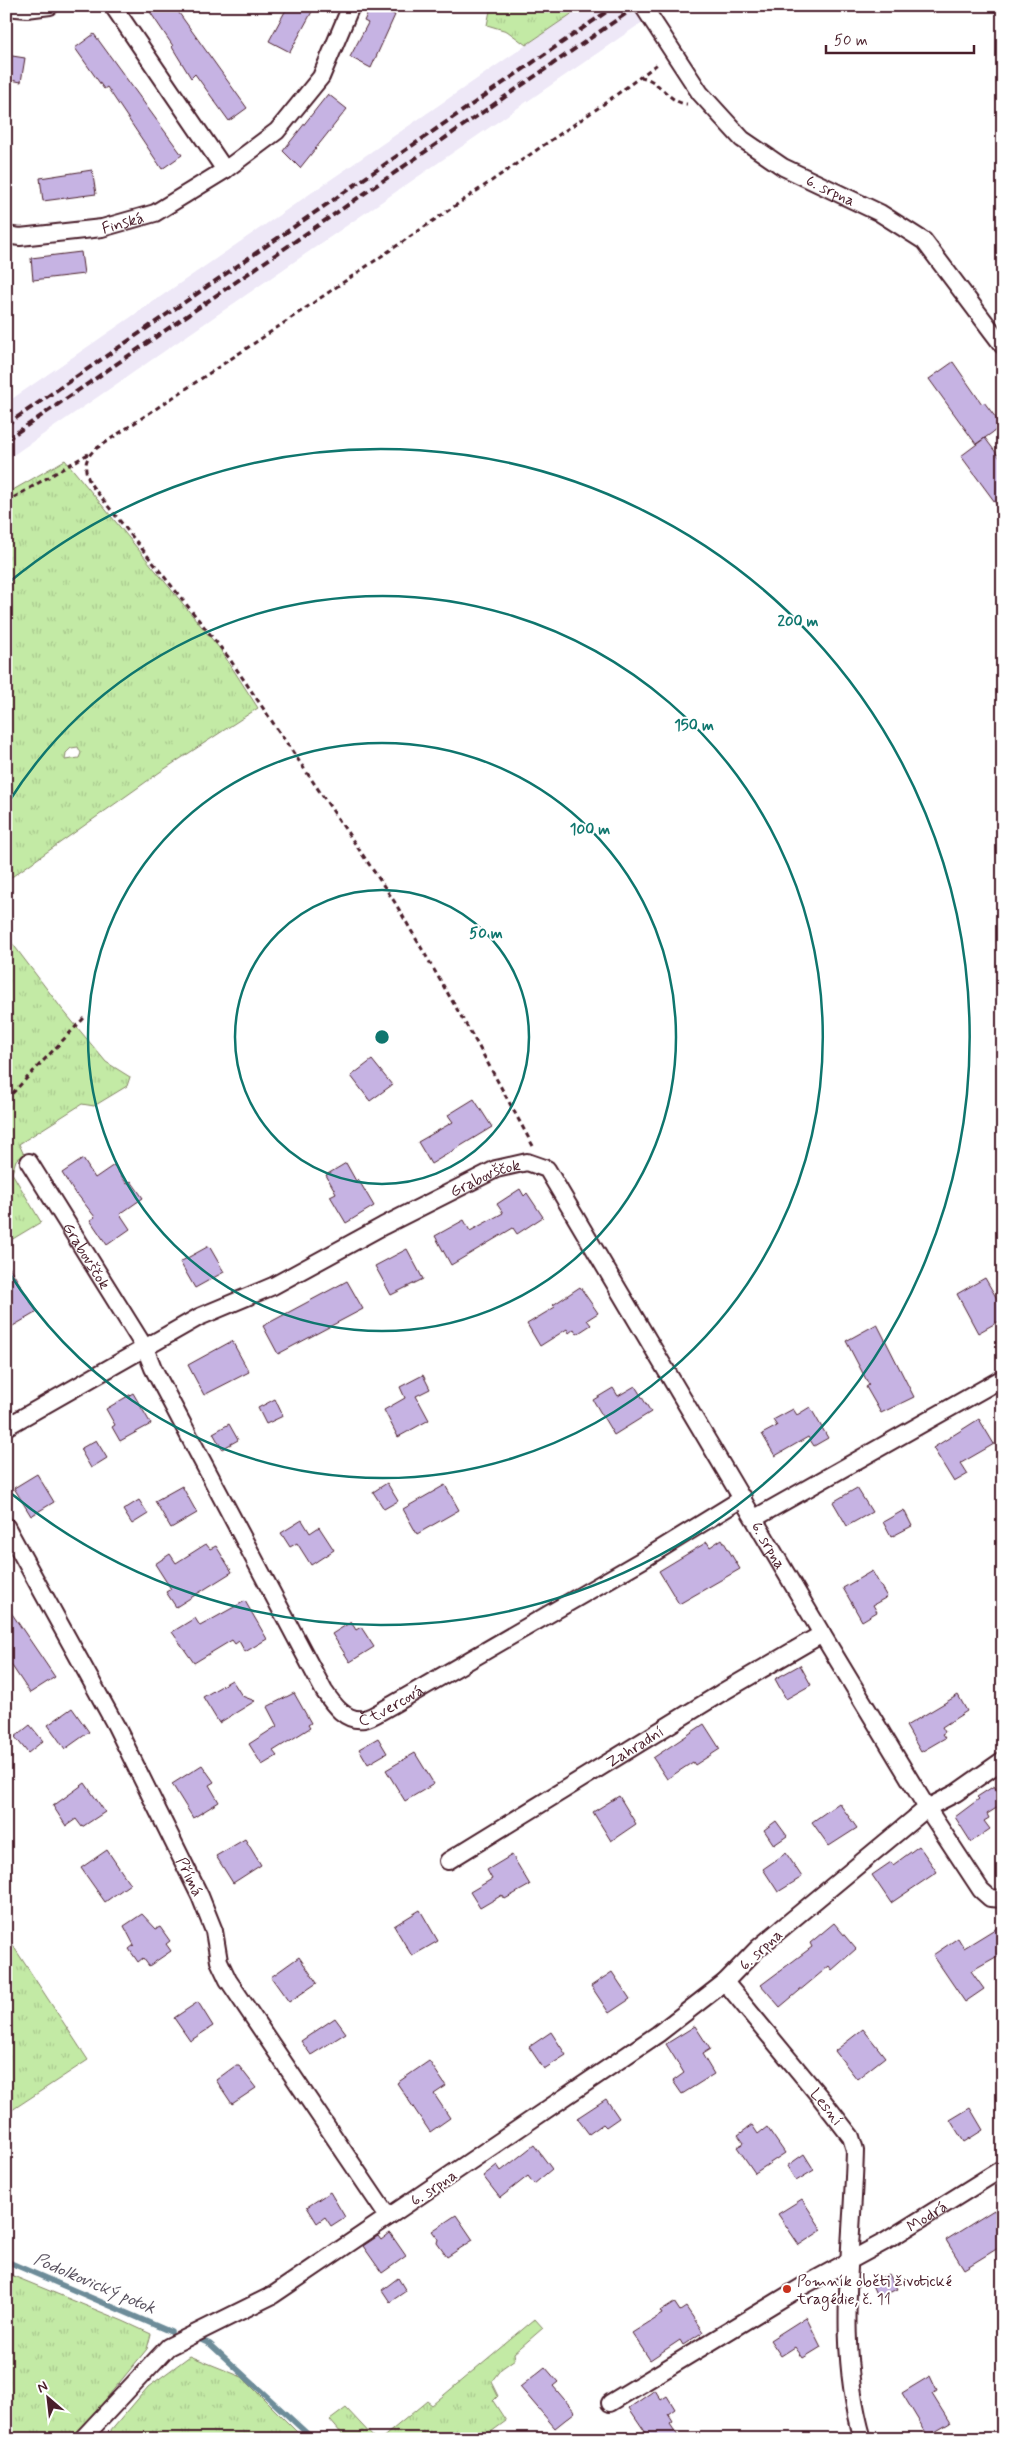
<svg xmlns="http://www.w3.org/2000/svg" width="1009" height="2445" font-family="Mynerve,sans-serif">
	<defs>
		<pattern id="grass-tufts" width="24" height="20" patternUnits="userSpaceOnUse" patternTransform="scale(1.25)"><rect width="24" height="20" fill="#c3eaa5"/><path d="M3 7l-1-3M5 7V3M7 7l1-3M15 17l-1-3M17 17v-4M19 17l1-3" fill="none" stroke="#a9c88e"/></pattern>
	</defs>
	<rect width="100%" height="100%" fill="#fff"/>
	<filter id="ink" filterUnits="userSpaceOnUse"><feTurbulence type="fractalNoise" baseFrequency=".02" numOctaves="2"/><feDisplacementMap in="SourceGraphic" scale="10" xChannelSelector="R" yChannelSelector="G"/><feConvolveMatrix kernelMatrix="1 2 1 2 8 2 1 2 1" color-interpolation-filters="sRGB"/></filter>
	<g filter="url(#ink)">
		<path fill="#eee8f7" d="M583,6H666L6,460V403Z"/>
		<g fill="url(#grass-tufts)" stroke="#868468" fill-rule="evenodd">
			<path d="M491,6H583L526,45L507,31L487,25Z"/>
			<path d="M65,460L220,649L258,708L160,772L6,881V494ZM78,747L81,753L79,758L65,760L66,753L71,748Z"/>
			<path d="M6,935L62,1009L106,1062L130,1077L127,1086L94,1106L82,1104L19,1144L24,1155L16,1160L12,1173L41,1222L6,1243Z"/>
			<path d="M6,1935L88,2060L6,2114Z"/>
			<path d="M6,2273L123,2321L151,2334L147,2349L73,2439H6Z"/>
			<path d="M535,2319L543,2328L514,2353L515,2359L501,2369L491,2382L498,2396L493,2401L506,2421L484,2437L485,2439H381L427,2401L432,2405Z"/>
			<path d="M190,2356L242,2377L304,2439H104L148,2387Z"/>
			<path d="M346,2408L375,2439H346L330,2420Z"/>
		</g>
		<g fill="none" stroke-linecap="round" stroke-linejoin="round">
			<g stroke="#6d8c99" stroke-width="5.5">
				<path d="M6,2261L171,2332"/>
				<path d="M199,2339L210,2344L313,2439"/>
			</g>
		</g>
		<g fill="#c6b3e3" stroke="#4a1f2b">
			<path d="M146,6H174L247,108L229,121L195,74L191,78L172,47L173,46Z"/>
			<path d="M288,6H315L290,52L269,41Z"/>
			<path d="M371,6H377L395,15L371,68L350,57L368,23L364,21Z"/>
			<path d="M94,34L182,155L162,169L107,87L104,89L75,48Z"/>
			<path d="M6,55L25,58L21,82L6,79Z"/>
			<path d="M328,94L347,109L300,168L283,151Z"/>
			<path d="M92,170L96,194L43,201L40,178Z"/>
			<path d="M81,252L84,274L33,280L31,258Z"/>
			<path d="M953,362L982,404L984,402L1002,426L976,444L929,379Z"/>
			<path d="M985,438L1003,462V513L961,456Z"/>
			<path d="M372,1060L392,1085L370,1101L351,1076Z"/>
			<path d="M474,1099L492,1127L431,1164L418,1142L453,1122L448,1115Z"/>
			<path d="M83,1159L95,1178L114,1165L127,1184L131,1181L143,1198L120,1214L130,1229L107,1245L90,1220L95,1217L77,1194L76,1195L62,1173Z"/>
			<path d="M346,1163L356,1181L358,1179L374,1206L346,1223L330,1196L336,1193L326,1175Z"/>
			<path d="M520,1189L524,1196L527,1193L543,1217L517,1234L513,1228L451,1265L435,1236L464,1220L470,1231L503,1213L497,1204Z"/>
			<path d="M209,1246L224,1272L195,1288L180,1262Z"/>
			<path d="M407,1249L423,1279L391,1295L375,1266Z"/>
			<path d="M6,1262L37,1312L6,1330Z"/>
			<path d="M985,1278L1003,1309V1319L978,1333L957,1294Z"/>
			<path d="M347,1281L363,1309L278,1354L263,1326Z"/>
			<path d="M580,1287L598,1313L587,1320L591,1325L577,1334L574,1329L569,1333L567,1329L540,1346L527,1324L555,1307L553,1305Z"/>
			<path d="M877,1324L914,1397L881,1413L866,1387L869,1385L846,1341Z"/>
			<path d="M232,1341L249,1372L204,1395L188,1365Z"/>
			<path d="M423,1375L430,1389L416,1396L429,1420L398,1437L384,1410L405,1398L400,1387Z"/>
			<path d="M635,1386L651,1412L614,1435L593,1400L613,1388L618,1396Z"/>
			<path d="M133,1393L151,1424L120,1441L112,1427L115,1425L106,1409Z"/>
			<path d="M275,1399L283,1416L266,1424L258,1408Z"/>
			<path d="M810,1407L828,1438L814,1446L808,1437L775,1456L762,1434L777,1426L773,1420L793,1409L797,1415Z"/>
			<path d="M979,1419L994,1444L961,1463L968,1474L954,1482L933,1448Z"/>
			<path d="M229,1424L238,1440L222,1449L213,1433Z"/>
			<path d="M96,1440L107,1458L91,1468L80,1449Z"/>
			<path d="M37,1474L54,1502L31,1516L14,1488Z"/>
			<path d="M387,1483L398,1501L384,1509L373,1492Z"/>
			<path d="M445,1485L459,1510L417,1534L403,1509Z"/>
			<path d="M182,1486L197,1513L171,1528L155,1501Z"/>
			<path d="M857,1488L872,1512L847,1526L833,1502Z"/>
			<path d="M139,1500L148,1514L132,1524L123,1510Z"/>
			<path d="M904,1510L912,1526L891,1537L883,1522Z"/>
			<path d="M302,1520L310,1533L319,1527L334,1550L311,1565L297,1543L290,1547L281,1533Z"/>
			<path d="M722,1539L740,1569L679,1604L659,1571L707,1542L710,1547Z"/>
			<path d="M206,1544L210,1549L216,1546L232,1572L176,1607L166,1592L171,1589L155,1564L170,1554L176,1563Z"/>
			<path d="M872,1571L887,1597L873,1605L877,1612L862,1621L843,1588Z"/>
			<path d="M245,1601L267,1639L245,1652L239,1641L235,1644L232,1640L194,1663L172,1632L195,1618L200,1626Z"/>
			<path d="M6,1605L55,1677L30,1693L6,1657Z"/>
			<path d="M351,1622L356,1630L361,1627L374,1647L350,1662L332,1634Z"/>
			<path d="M800,1665L811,1685L786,1699L775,1679Z"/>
			<path d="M232,1680L242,1696L255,1701L219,1723L203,1697Z"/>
			<path d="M294,1693L311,1723L308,1725L310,1728L273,1751L277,1756L262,1765L249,1744L277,1726L267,1707Z"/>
			<path d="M958,1695L967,1711L942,1727L945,1732L942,1734L945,1738L921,1752L906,1726Z"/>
			<path d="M72,1708L89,1732L65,1749L48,1725Z"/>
			<path d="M704,1724L720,1749L695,1765L693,1762L667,1779L653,1758Z"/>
			<path d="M30,1725L43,1741L28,1753L15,1737Z"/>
			<path d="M378,1738L387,1753L368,1764L359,1749Z"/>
			<path d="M415,1753L434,1784L405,1801L386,1770Z"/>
			<path d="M202,1765L214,1782L209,1785L219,1802L193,1818L172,1784Z"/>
			<path d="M85,1783L105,1812L82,1827L76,1819L66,1826L53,1806Z"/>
			<path d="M994,1786L1003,1799V1804L987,1814L989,1818L984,1821L990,1829L971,1842L955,1817L979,1799L977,1797Z"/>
			<path d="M619,1796L636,1824L611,1841L593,1812Z"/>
			<path d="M839,1803L857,1828L829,1846L812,1822Z"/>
			<path d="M776,1821L787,1836L774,1845L764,1830Z"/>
			<path d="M245,1839L261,1865L233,1883L216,1856Z"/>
			<path d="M919,1846L937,1872L891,1903L872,1875L891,1862L893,1865Z"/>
			<path d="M107,1850L130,1884L105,1902L81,1868Z"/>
			<path d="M786,1853L802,1877L778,1892L763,1869Z"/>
			<path d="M512,1855L530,1885L505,1899L502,1895L480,1908L470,1892L492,1879L487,1870Z"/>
			<path d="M420,1910L438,1941L412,1956L394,1926Z"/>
			<path d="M142,1914L156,1929L160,1927L170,1941L166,1944L171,1951L149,1966L143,1958L138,1962L129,1949L134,1945L124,1926Z"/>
			<path d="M834,1923L856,1949L832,1970L829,1966L780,2007L761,1985L812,1947L810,1943Z"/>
			<path d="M1003,1924V1953L971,1971L984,1989L965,2002L933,1955L958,1938L964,1948Z"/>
			<path d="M299,1957L317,1983L289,2002L271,1977Z"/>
			<path d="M612,1972L630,1999L609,2013L591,1986Z"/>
			<path d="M198,2002L213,2026L190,2041L174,2018Z"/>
			<path d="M335,2018L346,2033L311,2055L301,2041Z"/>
			<path d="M695,2026L710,2049L702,2054L714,2074L682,2094L673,2081L684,2073L666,2044Z"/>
			<path d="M863,2029L885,2057L857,2079L835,2051Z"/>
			<path d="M551,2032L566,2055L544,2069L529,2047Z"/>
			<path d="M429,2061L446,2086L434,2094L450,2118L430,2132L397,2083Z"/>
			<path d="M235,2066H239L256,2088L232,2104L216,2080Z"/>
			<path d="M606,2099L619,2118L606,2127L603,2124L589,2134L577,2118Z"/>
			<path d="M970,2108L983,2130L964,2142L950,2120Z"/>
			<path d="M752,2125L758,2134L767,2127L785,2153L755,2173L737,2147L744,2143L738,2135Z"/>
			<path d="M534,2145L552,2169L534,2184L528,2176L500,2198L483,2176L497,2165L501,2171Z"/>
			<path d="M804,2154L814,2170L796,2181L787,2166Z"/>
			<path d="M330,2192L345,2217L331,2226L325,2217L317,2223L307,2207Z"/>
			<path d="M802,2199L822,2230L799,2245L778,2214Z"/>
			<path d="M994,2210L1003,2223V2245L964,2269L946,2240Z"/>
			<path d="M456,2215L473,2240L447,2257L437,2243L438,2239L432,2231Z"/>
			<path d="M390,2233L406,2256L382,2273L363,2246L378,2236L381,2240Z"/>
			<path d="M889,2274L897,2289L878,2298L871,2283Z"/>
			<path d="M398,2278L406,2291L390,2302L382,2290Z"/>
			<path d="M674,2302L680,2311L686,2307L703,2332L683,2345L680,2340L650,2360L632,2333L662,2314L660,2311Z"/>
			<path d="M806,2317L821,2347L803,2358L795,2347L781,2356L770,2340Z"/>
			<path d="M545,2367L558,2382L553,2386L575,2412L555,2428L520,2387Z"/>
			<path d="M930,2376L937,2391L932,2394L950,2423L928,2436L902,2393Z"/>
			<path d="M655,2390L661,2400L667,2396L675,2409L668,2414L673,2422L670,2424L680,2439H650L629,2408Z"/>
		</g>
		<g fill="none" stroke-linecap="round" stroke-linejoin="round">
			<g stroke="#4a1f2b" stroke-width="20">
				<g id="street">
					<path d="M113,6L225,170"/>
					<path id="s1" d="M643,6L700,93L742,139L783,167L880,213L924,241L1003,346"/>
					<path d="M6,7L27,9L50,6"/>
					<path id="s2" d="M6,235L20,237L102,228L155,213L225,170L277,131L321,77L351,6"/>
					<path id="s3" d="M29,1162L145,1348L153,1368L324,1691C333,1704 345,1722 364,1719C372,1718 384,1709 392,1705L644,1559L743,1498"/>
					<path id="s4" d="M6,1427L199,1317L273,1286L383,1226L496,1169L527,1162L547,1169L822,1634L927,1808L758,1948L725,1982L658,2034L273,2295L168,2347L82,2439"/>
					<path d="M755,1518L1003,1378"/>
					<path id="s5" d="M6,1526L116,1726L200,1896L214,1931L219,1961L228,1980L388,2217"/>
					<path d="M1003,1760L956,1793L927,1808L981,1890L990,1898L1003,1899"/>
					<path id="s6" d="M448,1861L721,1693L822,1634"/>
					<path id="s7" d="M725,1982L820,2097L851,2137L855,2150C853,2247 835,2344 863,2439"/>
					<path id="s8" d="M610,2403L803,2286L886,2241L1003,2168"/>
				</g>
			</g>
			<g stroke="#4a1f2b" stroke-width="3" stroke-dasharray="5 4" stroke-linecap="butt">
				<path d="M640,77C660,79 668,103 687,104"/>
				<path d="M6,502L88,454"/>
				<path d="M6,1100L84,1018"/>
				<path d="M533,1146L479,1047L394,901L229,658L92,486C83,471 83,458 97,448L256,342L601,106L659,63"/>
			</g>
			<use href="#street" stroke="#fff" stroke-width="16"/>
			<g stroke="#4a1f2b" stroke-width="4" stroke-dasharray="8 4" stroke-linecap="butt">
				<path d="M6,425L615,6"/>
				<path d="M6,440L637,6"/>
			</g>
		</g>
	</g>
	<g fill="none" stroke="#0f766e" stroke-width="2.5">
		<circle cx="382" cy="1037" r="147"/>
		<circle cx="382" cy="1037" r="294"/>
		<path d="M8 803A441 441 0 1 1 8 1271"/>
		<path d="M8 583A588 588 0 1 1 8 1491"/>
	</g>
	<circle fill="#c8321e" stroke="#fff" stroke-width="2" cx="787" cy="2289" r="5"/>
	<g text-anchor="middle" stroke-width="4" stroke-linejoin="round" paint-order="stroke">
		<g font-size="16" fill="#4a1f2b" stroke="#fff">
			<text dy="6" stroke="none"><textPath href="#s1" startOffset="269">6. srpna</textPath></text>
			<text dy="6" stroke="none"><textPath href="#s2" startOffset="118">Finská</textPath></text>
			<text dy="6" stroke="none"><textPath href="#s4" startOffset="541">Grabovščok</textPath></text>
			<text dy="6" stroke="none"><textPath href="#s3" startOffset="110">Grabovščok</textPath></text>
			<text dy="6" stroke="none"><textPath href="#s4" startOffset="1044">6. srpna</textPath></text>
			<text dy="6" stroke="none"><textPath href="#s3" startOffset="688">Čtvercová</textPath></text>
			<text dy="6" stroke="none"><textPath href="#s6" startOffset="219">Zahradní</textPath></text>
			<text dy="6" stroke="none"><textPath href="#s5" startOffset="396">Přímá</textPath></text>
			<text transform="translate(760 1949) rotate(-43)" y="6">6. srpna</text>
			<text dy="6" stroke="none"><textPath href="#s7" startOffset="161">Lesní</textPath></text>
			<text transform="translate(433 2187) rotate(-34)" y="6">6. srpna</text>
			<text dy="6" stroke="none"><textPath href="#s8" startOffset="368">Modrá</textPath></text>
		</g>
		<g font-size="16" fill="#4a1f2b" stroke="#fff" text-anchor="start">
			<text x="797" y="2286">Pomník oběti životické<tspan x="797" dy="18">tragédie, č. 11</tspan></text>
		</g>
		<g font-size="18" font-style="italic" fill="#5c5562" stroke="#fff">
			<text transform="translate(95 2283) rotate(23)" y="6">Podolkovický potok</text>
		</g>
	</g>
	<circle cx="382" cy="1037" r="8" fill="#0f766e" stroke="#fff" stroke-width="2.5"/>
	<g font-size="15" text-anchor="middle" font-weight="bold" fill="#0f766e" stroke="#fff" stroke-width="4" stroke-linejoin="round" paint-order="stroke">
		<text x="798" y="626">200 m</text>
		<text x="694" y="730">150 m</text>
		<text x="590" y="834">100 m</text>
		<text x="486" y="938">50 m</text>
	</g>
	<rect width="1009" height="2445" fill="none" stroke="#fff" stroke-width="25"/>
	<rect x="12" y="12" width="984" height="2420" fill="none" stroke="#4a1f2b" stroke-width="2" filter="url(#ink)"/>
	<g transform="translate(48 2398) rotate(332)" stroke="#ffffff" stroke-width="4" paint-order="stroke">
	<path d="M0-4L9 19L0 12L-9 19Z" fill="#4a1f2b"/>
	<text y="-8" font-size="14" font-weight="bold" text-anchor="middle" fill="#4a1f2b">N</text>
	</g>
	<path d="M826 45v8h148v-8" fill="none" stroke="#4a1f2b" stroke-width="2.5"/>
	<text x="834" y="45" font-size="15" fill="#4a1f2b" stroke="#ffffff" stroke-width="4" paint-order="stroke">50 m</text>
</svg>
